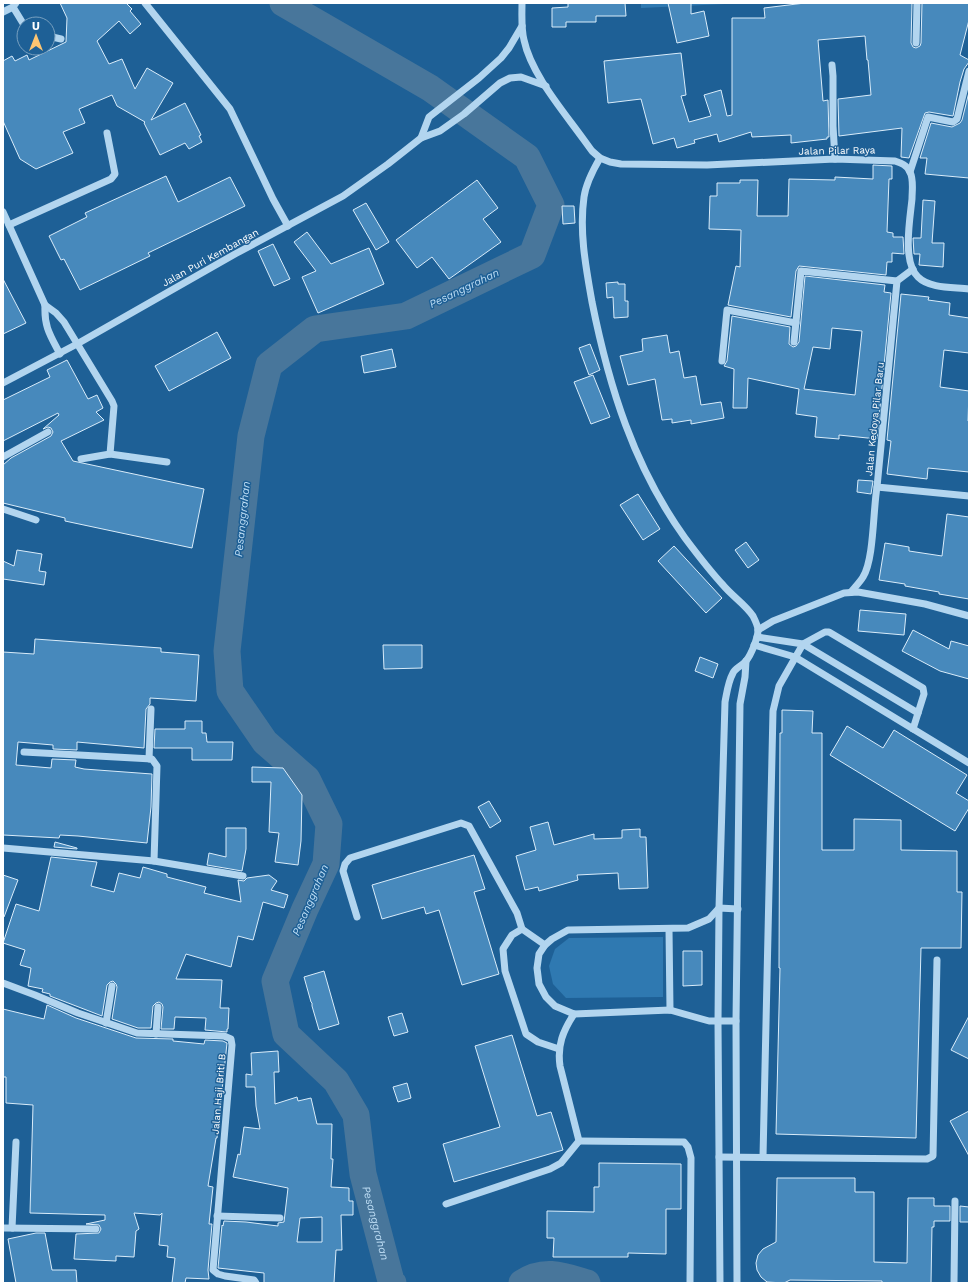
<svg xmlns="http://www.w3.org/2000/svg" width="972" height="1286" font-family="'Work Sans',sans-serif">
	<rect width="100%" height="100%" fill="#1e6096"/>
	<g fill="#2f79b1">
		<path d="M641,3H746L641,8Z"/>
		<path d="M663,937V997L566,998L553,984L549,966L555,949L569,938Z"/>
	</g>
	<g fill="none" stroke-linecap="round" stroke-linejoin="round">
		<g stroke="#48769b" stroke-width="27">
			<path id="s1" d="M283,3L430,88L527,157L551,205L532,255L406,316L315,329L269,365L251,436L227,651L230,691L265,742L307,779L329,824L326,864L305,909L275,981L286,1034L336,1081L356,1115L363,1174L391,1281L393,1283"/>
			<path d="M522,1283C544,1268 564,1276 587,1283"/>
		</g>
	</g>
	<g fill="#4789bc" stroke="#d9ecfa" fill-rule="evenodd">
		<path d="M60,3H126L132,9L130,11L141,24L130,34L119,21L97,41L109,64L122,59L135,89L147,68L173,83L151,120L185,103L201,135L199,136L202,142L189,149L185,143L160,155L144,123L145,122L117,106L112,95L79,109L85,123L63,132L73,153L36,169L20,159L3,121V61L12,56L15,61L27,55L29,60L66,42L67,18Z"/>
		<path d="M568,3H625L626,16H596V22H566V27H552V8L568,7Z"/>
		<path d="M668,3H691V14L704,11L709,36L677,43Z"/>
		<path d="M805,3H912L911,43L913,47L916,48L920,46L921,43L922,3H969V20L960,55L969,60V62L964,69L960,82L953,116L929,112L925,113L909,158L901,157L902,128L839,136L838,99L871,95L868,60H867L865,36L818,40L823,101L828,100L829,137H827V139L791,143V135L752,137L751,132L719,142L717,134L694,140L695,143L677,148L674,138L653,144L641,99L608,103L604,61L681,53L686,95L681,96L689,122L711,116L704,95L721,90L727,116L732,115V18H765L764,8Z"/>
		<path d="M969,92V178L925,174L927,158H920L931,123L952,127L960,123L962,120Z"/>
		<path d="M873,165L892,166V179H889L887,232L893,233V237H903L904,254L892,253V262H887L886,275L799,266L796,271L791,317L728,305L736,266L740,267L741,230L709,229L710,196H717V183H740V180H758L757,216H788L789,179L835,180V177L873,179Z"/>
		<path d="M166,176L178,202L230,177L245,206L148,253L150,256L80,290L64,259L61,260L49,236L87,217L85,213Z"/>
		<path d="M477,180L498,208L483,219L501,242L449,279L432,257L417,268L396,240Z"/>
		<path d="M923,200L935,201L932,243H944L943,267L919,265L920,254H914L913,238H921Z"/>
		<path d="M366,203L389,242L376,250L353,210Z"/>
		<path d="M562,206H574L575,223L563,224Z"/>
		<path d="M307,232L331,264L369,248L384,284L318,313L302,277L316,271L294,242Z"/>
		<path d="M273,244L290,279L274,286L258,251Z"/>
		<path d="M805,276L885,285L884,292L891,293L877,439L839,435V439L815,437L817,417L796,414L799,389L748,378L747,408H733L734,369L724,366L727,361L732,316L790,327L789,344L793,347L796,346L799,342ZM832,328L862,331L855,395L804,389L813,347L830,349Z"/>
		<path d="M3,279L26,323L3,334Z"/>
		<path d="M618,282V284H625V301H628V317L614,318L613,297L607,298L606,283Z"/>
		<path d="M901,294L929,297L928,300L950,303L949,315L969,318V353L944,350L940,387L969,391L968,421H969V472L928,468L927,479L887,474L891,441L887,440Z"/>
		<path d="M217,332L231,358L169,391L155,366Z"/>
		<path d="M667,335L670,353L679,351L684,378L696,376L701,405L721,402L724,418L691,424V420L672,423V419L662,420L655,379L628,385L620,356L643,351L642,339Z"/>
		<path d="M590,344L600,370L589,375L579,348Z"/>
		<path d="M392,349L396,367L364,373L361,356Z"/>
		<path d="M67,360L88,399L97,395L103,408L96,412L104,420L61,441L73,461L204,489L192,548L65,521V518L3,503V465L11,458L51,436L53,432L51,428L48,427L43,429L59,415L58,413L3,441V400L50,377L47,370Z"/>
		<path d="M593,375L610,417L591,424L574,382Z"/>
		<path d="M858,480L873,481L871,494L857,492Z"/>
		<path d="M638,494L660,529L643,540L620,505Z"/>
		<path d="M947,514L969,517V599L939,594V592L905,586V584L879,580L885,543L909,547V551L942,556Z"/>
		<path d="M746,542L759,560L748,568L735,550Z"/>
		<path d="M674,546L722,598L706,613L658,561Z"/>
		<path d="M17,550L42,554L39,571L46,572L44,585L3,579V561L14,566Z"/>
		<path d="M860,610L906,614L904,635L858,631Z"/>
		<path d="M913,630L949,649L951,641L969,646V679L940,671L902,651Z"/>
		<path d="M35,639L161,648V652L199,655L196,701L150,698V704L146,709L144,748L77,742V750L53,749V745L18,742L16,765L51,768L52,759L76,760L75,767L84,769L152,774L151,807L147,843L78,836L60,835L59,838L3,835V652L34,654Z"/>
		<path d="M383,645H422V668L384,669Z"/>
		<path d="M700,657L718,664L713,678L695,671Z"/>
		<path d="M782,710L813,711L812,733H822V850H854V819L901,820V850L957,851V892H962L961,948H921L916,1138L776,1134L780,968H779L780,733H782Z"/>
		<path d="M185,721H202V733H206L207,742H233L232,760H192V748H154L155,729H185Z"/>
		<path d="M847,726L883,748L894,730L967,775L956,793L969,801V808L955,831L830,755Z"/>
		<path d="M252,767L283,768L302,795L301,841L298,865L275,862L279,833L269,832L271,782H252Z"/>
		<path d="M489,801L501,821L490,828L478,807Z"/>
		<path d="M548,822L554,845L594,834V839L622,838V830L640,829V837H646L648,888L619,889L618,873L577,875L578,880L539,891L538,887L525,890L516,856L536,850L530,827Z"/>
		<path d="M226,828H246V849L242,871L207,865L209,853L226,857Z"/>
		<path d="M55,842L77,848V849L54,847Z"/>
		<path d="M474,855L485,889L474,892L499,974L462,985L439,910L426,914L424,907L382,919L372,885Z"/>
		<path d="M51,857L97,862L91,886L114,892L119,873L140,878L143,867L167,874V877L206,887L204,893L241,902L238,880L244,881L247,878L269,875L277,881L271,890L288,895L284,908L263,902L253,940L238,936L231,967L186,954L176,979L222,980L220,1008H229L228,1029H227V1032L205,1030L206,1018L175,1017L174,1029H161L163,1007L162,1004L159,1002L156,1003L153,1006L151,1028H138L112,1019L117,987L116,984L113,981L110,982L107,985L102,1016L50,996V994L42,992L43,989L28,986L31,968L20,965L25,950L3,943L16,904L39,911Z"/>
		<path d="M3,875L18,880L4,917L3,916Z"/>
		<path d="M683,951H702V985L683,986Z"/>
		<path d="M324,971L339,1024L319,1030L312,1006V1003L311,1002L304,977Z"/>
		<path d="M47,1005L76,1018L136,1038L173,1039V1041L204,1044L205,1040L223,1041L227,1043L217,1138H216L208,1186L213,1187L209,1224H212L208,1270L209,1279L186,1278L185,1283H172L175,1258L167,1257L168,1246L159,1245L162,1213L160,1215L134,1213L139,1229L136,1231L134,1257L116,1256V1261L74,1259L76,1234L99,1233L101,1229L99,1225L86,1224L105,1220V1215L30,1213L33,1105L6,1103V1077H3V1009L44,1019Z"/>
		<path d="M402,1013L408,1032L394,1036L388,1017Z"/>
		<path d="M969,1016V1059L951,1050Z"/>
		<path d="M512,1035L537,1116L551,1112L563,1150L454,1182L443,1144L500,1127L475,1046Z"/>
		<path d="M278,1051L279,1072H274L275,1104L297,1097L298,1101L311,1098L317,1124H332L331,1159H333L331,1187L349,1188V1201H353V1215H341L342,1250H336L334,1283H264V1273L218,1268L222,1225L223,1226L224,1221L246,1222L278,1226V1223L284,1222L288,1188L233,1177L238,1154L240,1155L244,1127L260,1129L256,1106L255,1087H246V1074L252,1075L251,1053ZM322,1217V1242H297L300,1218Z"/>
		<path d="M407,1083L411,1098L398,1102L393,1087Z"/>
		<path d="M969,1111V1156L950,1121Z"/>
		<path d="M599,1163L681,1164V1209H666V1254L628,1253V1257H553L554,1238H547V1211L594,1212V1187H599Z"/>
		<path d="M777,1178H855V1192H874V1262L907,1263L908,1198H934V1206H950V1221H934V1227H932L931,1283H882V1281L790,1280L784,1283L767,1282L761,1277L757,1270L756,1263L758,1255L763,1249L776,1242Z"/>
		<path d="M960,1206L969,1207V1222H960Z"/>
		<path d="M36,1233H45L52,1270H76L77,1283H16L8,1239Z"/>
	</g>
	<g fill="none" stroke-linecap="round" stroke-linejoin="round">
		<g stroke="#b2d5ef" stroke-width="7">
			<path d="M145,3L230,109L273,199L288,226"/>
			<path d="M522,3C522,15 521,28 524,40C531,74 564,112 584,140L592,151L600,158L610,162L621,164L707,165L835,159L895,161C901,163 907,165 910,172C914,180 912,190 912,199C910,219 902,262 918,277C930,289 954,287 969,289"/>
			<path d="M13,7L24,25"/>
			<path d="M3,12L13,7L16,3"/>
			<path d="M48,36L61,39"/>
			<path d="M916,43L917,3"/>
			<path d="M832,65L833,76V126L835,159"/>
			<path d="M421,138L429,117L479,78L501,58L509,48L522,26"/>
			<path d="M600,158C593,170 586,183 584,197C579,232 586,268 592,302C609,387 634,467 685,538C697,554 710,571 723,585C732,596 745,604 753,616C755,620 758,626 758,630C758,638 751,655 746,661C742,666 735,668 733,673C728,682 727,692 725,702L719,908L718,1022L720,1283"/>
			<path d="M910,172L928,117L953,122L957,119L969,71"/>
			<path d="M3,212L45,305C44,327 50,335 60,354"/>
			<path d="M9,225L111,179L115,174L107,133"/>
			<path d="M913,269L897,281L877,487L969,496"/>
			<path d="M45,305L56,313L64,322L112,401L114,406L110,454L81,459"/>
			<path d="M794,342L801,271L897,281"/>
			<path d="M722,361L727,310L796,323"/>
			<path d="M3,383L77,344L235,254L343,196L388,164L421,138L440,131L464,114L500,83L510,78L521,77L546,86"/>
			<path d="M110,454L167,462"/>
			<path d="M3,457L48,432"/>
			<path d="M3,509L36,520"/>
			<path d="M851,592C855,587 860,582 863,577C874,560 873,510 877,487"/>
			<path d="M758,630L773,621L844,593L858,592L925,604L969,616"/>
			<path d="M757,637L803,644L918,713"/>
			<path d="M754,645L795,657L969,763"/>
			<path d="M24,752L152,759L157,766L154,861"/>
			<path d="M149,759L151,709"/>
			<path d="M3,848L154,861L243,876"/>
			<path d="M357,917L343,871L345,864L350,858L461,823L469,826L517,913L522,929L545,945"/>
			<path d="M522,929L512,935L503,949L505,971L526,1034L538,1042L559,1049"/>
			<path d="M669,929L670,1010"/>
			<path d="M3,983L35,995L78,1013L137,1033L224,1036L231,1039L232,1045L213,1270L218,1274L225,1276L254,1280L256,1283"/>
			<path d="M736,1021H709L670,1010L574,1014L555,1006L546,997L539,984L537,968L539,954L545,945L552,939L568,930L688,928L709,919L719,908L738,909"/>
			<path d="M106,1023L112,986"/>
			<path d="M156,1034L158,1007"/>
			<path d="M579,1141L684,1142L688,1147L691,1158L690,1283"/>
			<path d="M719,1157L927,1159L933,1156L937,960"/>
			<path d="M763,1157L773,711L779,686L803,644L825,632H829L923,688L924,694L913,729"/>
			<path d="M446,1204L550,1169L561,1163L579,1141L560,1066C557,1045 563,1031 574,1014"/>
			<path d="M217,1216L280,1218"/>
			<path d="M3,1228L96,1229"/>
			<path d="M12,1228L16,1142"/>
			<path d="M737,1283L736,1021L740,704L745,677L746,661"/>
			<path d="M954,1283L955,1201"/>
		</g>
	</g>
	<g text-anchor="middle" stroke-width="3" stroke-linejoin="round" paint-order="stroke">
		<g font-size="10" fill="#fff" stroke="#1e6096">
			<text transform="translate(837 150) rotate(-1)" y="4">Jalan Pilar Raya</text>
			<text transform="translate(210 257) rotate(-29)" y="4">Jalan Puri Kembangan</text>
			<text transform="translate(874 419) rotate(-84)" y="4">Jalan Kedoya Pilar Baru</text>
			<text transform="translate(218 1094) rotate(-85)" y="4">Jalan Haji Briti B</text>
		</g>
		<g font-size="11" font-style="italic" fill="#bfdef5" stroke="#1e6096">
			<text transform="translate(464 288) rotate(-26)" y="4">Pesanggrahan</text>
			<text transform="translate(242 519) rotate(-84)" y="4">Pesanggrahan</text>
			<text transform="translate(310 900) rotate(-67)" y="4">Pesanggrahan</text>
			<text dy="4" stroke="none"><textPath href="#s1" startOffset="1624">Pesanggrahan</textPath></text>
		</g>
	</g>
	<rect width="972" height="1286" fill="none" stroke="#ffffff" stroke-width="8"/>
	<g transform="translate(36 36)"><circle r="19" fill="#1e6096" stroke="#78a0c0"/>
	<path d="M0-3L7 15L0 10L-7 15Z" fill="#fdc572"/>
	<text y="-6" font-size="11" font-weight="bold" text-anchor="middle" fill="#ffffff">U</text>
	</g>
</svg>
